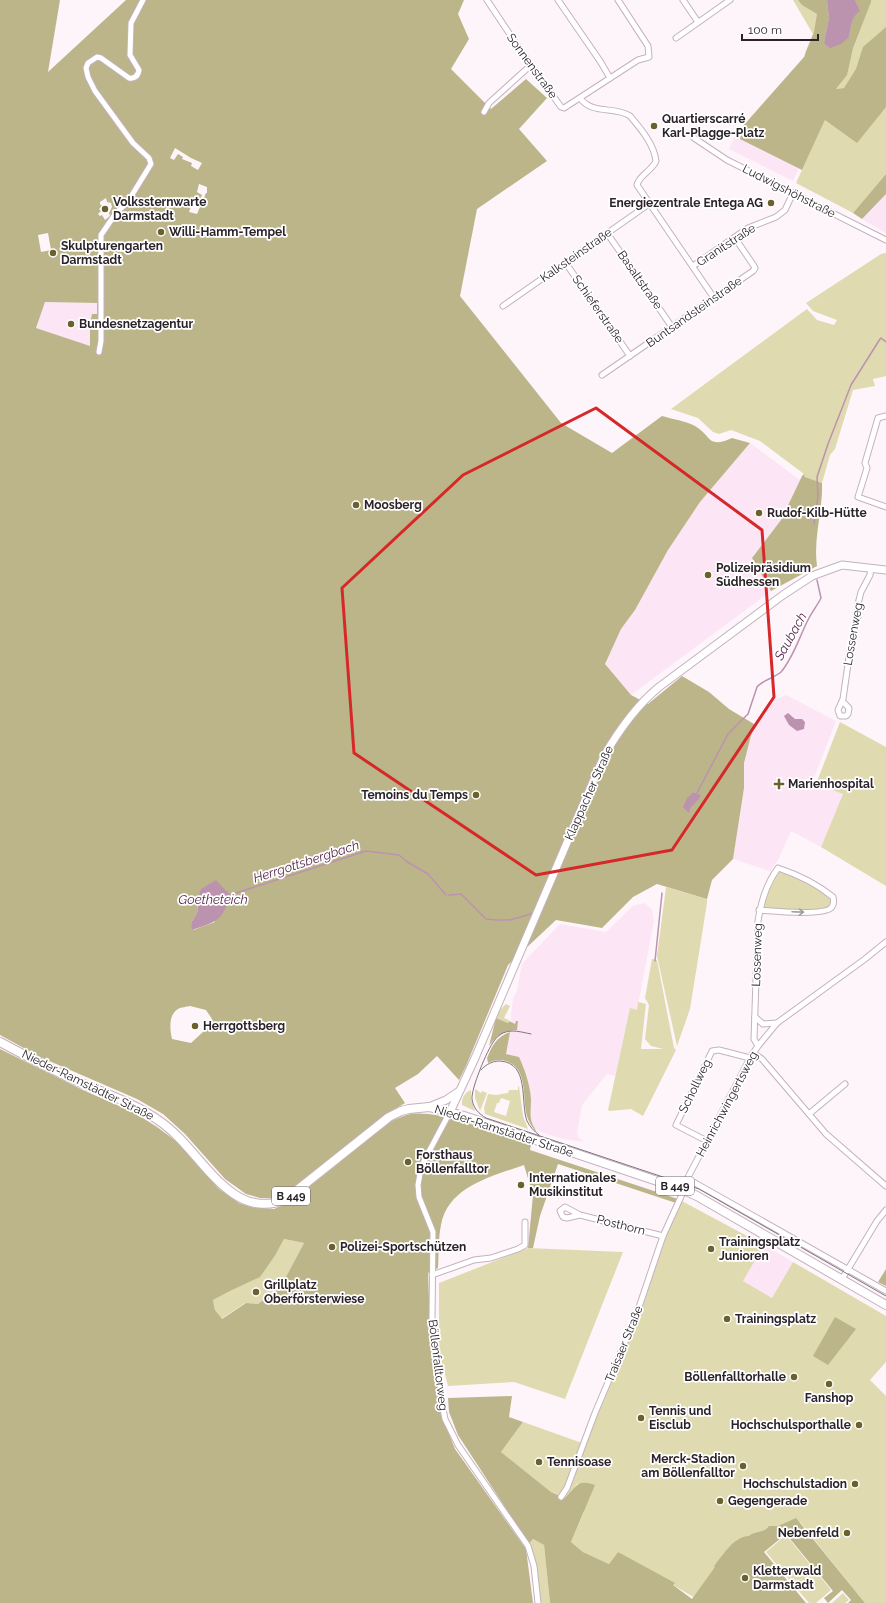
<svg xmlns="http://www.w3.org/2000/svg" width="886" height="1603" font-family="Raleway,sans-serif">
	<rect width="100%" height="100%" fill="#fef5fb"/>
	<g fill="#fce5f4">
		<path d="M735,136L799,168L793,181L729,149Z"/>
		<path d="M886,194V233L862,219Z"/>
		<path d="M45,302L97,303V314L90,347L36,328Z"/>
		<path d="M750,443L800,480L781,520L752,558L771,591L631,695L604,664L621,629L635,610L668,550L700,502Z"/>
		<path d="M786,695L836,721L812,783L843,794L821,847L791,831L778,860L770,871L733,859L744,788V763L754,724L772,701Z"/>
		<path d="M644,903L652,909L654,921L637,1010L630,1009L615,1076L607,1074L582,1105L577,1133L579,1138L584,1142L563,1139L541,1132L533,1127L530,1121V1094L523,1065L505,1054L509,1034L513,998L517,991L522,964L560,924L606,932L633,906Z"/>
		<path d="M764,1245L793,1262L772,1298L743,1281Z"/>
	</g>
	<g fill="#e0dab0" fill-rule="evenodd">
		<path d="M793,0H886V174L853,213L796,183L825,120L846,85L844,88L836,89L842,81L805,53L813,34Z"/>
		<path d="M886,253V376L873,379L875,386L853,390L835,449L830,455L822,483L805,477L804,474L760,441L731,430L719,434L713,432L698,418L671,409L807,309L817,320L834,325L837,320L813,311L806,303L881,254Z"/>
		<path d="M840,722L886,747V886L821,847L843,794L816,784Z"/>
		<path d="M779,870L805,880L831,898L830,907L821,911L762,908L768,890Z"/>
		<path d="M666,887L707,899V903L690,1009L677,1046L657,956Z"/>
		<path d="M652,959L657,960L674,1048L676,1050L643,1116L631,1109L610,1111L608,1110L630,1008L637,1010L638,1002L646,1004L641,1049H663L651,1046L645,1039L649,1005L645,998Z"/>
		<path d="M506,1004L510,1006L504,1018L509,1020L508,1023L496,1018L500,1010Z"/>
		<path d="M519,1086L523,1116L528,1129L485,1114L484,1108L488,1094L496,1095L508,1093L509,1090H518V1087ZM501,1098L510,1101L506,1116L494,1112L497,1103H499Z"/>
		<path d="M475,1089L481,1093L482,1091L487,1093L480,1111L475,1098Z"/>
		<path d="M471,1090V1099L475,1111L462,1105C461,1099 465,1092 471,1090Z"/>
		<path d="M678,1199L764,1245L743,1281L772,1298L793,1262L886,1316V1362L870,1380L886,1396V1603H865L800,1522L695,1598L618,1552L609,1564L583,1552L571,1542L584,1512L578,1483L566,1498L551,1492L501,1452L523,1422L585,1444L663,1236Z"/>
		<path d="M284,1239L304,1243L287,1275L276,1290L258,1304L245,1303L221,1319L215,1310L213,1300L232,1290L276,1254Z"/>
		<path d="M528,1248L623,1252L565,1399L514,1382L448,1386L439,1351V1283Z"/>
		<path d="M786,1535L831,1590L816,1603H809L766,1552Z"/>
		<path d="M533,1539L544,1545L550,1603H541L535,1566L529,1544Z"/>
		<path d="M843,1593L849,1600L845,1603H832Z"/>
	</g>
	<g fill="#bcb589" fill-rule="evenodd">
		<path d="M0,0H60L48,72L126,0H464L458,14L469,39L451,69L491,109L526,79L547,98L519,129L547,161L477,209L460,296L561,423L612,453L662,416C672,419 686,421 695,426C712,436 707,449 732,438L750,443L700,502L668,550L635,610L621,629L605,664L631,695L648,704L682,676L709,692L729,709L754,724L744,763V788L733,859L712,880L707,899L657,884L633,897L602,928L556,920L508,965L466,1066L459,1080L437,1056L418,1074L395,1088L405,1103L385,1115L291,1189L277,1198H260L246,1194L225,1179L185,1134L163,1114L137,1099L40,1057L0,1035ZM175,148L191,158L202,163L198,170L191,166L192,163L182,159L183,157L178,154L174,160L170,158ZM199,184L207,187V193H206L197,214L189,212L194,198L200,200L202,195L197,192ZM106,198L107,202L111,203L112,207L109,213L110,216L105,220L102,215L100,216L98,214L101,211L99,209L102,206L100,204V202ZM48,233L51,250L41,252L38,235ZM45,302L97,303V314H92L90,323V346L36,328ZM694,792L700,795C697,802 692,804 689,813ZM197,901L215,922L193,930L191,923L198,911ZM190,1006L206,1010L212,1019L203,1032L191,1043L172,1039C170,1030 168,1015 178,1009C181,1007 187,1007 190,1006Z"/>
		<path d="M798,0H827L829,18L824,43L849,37C851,28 851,16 859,11L855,0H871V2L853,48L847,75L836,89L844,88L856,69L863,47L886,27V107L857,143L825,120L802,170L740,139L743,126L804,57L814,32L817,14L802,5Z"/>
		<path d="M886,174V194L862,219L853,213Z"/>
		<path d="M804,474L805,477L822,483C823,511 813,538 817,566L771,591L752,558L781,520L802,476Z"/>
		<path d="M496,1018L508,1023L509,1021L515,1024L516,1021H518L517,1030C504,1030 496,1036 489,1046Z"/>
		<path d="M510,1032L506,1054L519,1057C525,1070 530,1085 531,1099C531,1114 528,1119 537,1132C533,1129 530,1124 528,1119C521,1101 530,1069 506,1061C500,1059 494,1060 488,1063L487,1058C492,1046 496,1037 510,1032Z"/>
		<path d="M0,1049L83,1090L135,1113L157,1127L176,1141L219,1189L239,1203L251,1207L274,1209L290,1202L391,1121C397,1119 404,1115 411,1114C443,1110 500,1135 531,1145L530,1150L678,1199L676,1203L558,1164L540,1216L533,1248H528L533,1195L524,1165C493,1176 448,1186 441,1225C438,1239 439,1254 438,1268L428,1273L430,1323L439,1399L444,1422L455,1449L526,1549L533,1603H0ZM284,1239L304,1243L287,1275L276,1290L258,1304L246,1303L222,1319L215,1310L213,1300L232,1290L260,1277L276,1254Z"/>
		<path d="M886,1269V1286L878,1282Z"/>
		<path d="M835,1317L856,1329L828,1365L813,1356Z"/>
		<path d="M512,1396L509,1417L523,1422L501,1452L551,1492L565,1498C577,1486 577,1479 595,1485L571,1542L583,1552L609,1564L618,1552L675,1583L673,1585L692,1599L715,1567L714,1566C724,1554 733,1537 749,1536C755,1531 765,1533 769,1526H778L796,1518L865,1603H848L851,1600L842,1590L828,1603L824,1598L833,1591L786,1534L764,1552L806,1603H550L544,1545L533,1539L529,1544L458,1435L449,1412L448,1398Z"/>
	</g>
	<g fill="#bb93ae">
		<path d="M827,0H855L860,11C851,16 851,28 849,37L841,44L830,48L824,43L829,18Z"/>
		<path d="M788,713L795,719H802L805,722L804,729L797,731L789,725L784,716Z"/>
		<path d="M694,792L701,795C697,803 692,804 689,813L683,807L687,798Z"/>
		<path d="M216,880L230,895C223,921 216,922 192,930L191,923L198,911L197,901L201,889Z"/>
	</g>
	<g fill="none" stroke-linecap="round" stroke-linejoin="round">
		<g stroke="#bb93ae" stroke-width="1.5">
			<path d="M814,524L818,496L817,477L828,444L851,385L880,339L881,338L886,342"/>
			<path d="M697,793L728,734L748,714L757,687C761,681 774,678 781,672C793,658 799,638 807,622C811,613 817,606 821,598L817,580"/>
			<path d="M230,895L366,851L399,855L406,861L428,874L446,895"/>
			<path d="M449,895L461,894L486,919L497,920"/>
			<path d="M498,920H510L534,913"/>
			<path d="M655,961L662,893"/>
		</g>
		<g stroke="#c6b1bf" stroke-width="7">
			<g id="street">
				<path d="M487,0L519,48L561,107L564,108L638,60L649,57L648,46L618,0"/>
				<path d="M558,0L600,61L610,78"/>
				<path d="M683,0L698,22"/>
				<path d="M676,38L730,0"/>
				<path d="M580,98C592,115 615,106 630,116C641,129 654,144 656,161C652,171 639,175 637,185L714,298"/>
				<path d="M484,112L489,103L531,65"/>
				<path d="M694,138L727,160L886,240"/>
				<path d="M607,233L672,327"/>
				<path d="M565,262L630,356"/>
				<path d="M693,266L748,228L776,217L785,210L793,193"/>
				<path d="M503,306L649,204"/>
				<path d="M99,352L101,341V235L116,213L127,203L151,164L149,158L133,143L95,91L88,77L86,68L88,63L97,57L101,58L129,78C135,79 138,76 139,70L130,55L131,23L143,0"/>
				<path d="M602,375L753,271L755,268L754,266L735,238"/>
				<path d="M886,416L878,418L865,463L867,468L858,497L886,507"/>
				<path d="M842,701L849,708L848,714L846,716H840L838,710L843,699L849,657L858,616V604L861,592L870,575L871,568"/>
				<path d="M755,1017L763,1024L777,1023"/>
				<path d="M758,1046L754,1039L758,921C761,902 766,884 778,868C799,875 816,883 833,897C834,901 834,905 831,908C822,916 773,911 759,910"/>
				<path d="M753,1053L762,1059L826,1134L886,1186"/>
				<path d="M450,1112L425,1159L421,1168L418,1185L419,1197L433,1232L432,1320L443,1409L445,1419L458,1445L528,1546L534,1566L538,1603"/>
				<path d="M809,1114L845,1084"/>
				<path d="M707,1141L676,1125L712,1051L719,1050L750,1058"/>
				<path d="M688,1179L886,1291"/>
				<path d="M580,1215L567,1218L563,1217L560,1211L565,1207L580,1215L663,1236"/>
				<path d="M432,1275L474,1260L491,1258L518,1249L525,1245V1222"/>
				<path d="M842,1279L877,1221L886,1210"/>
				<path d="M561,1497L567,1488L595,1413L636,1316L663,1236L684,1190V1185L750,1058L758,1046L777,1023L865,959L886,942"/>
			</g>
		</g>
		<g stroke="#c6b1bf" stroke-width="9">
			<g id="secondary">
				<path d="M429,1107L446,1100L458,1092"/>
				<path d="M450,1112L475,1058L604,756C619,730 636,706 659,687L783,595L812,576L842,565L886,570"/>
			</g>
		</g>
		<g stroke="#c6b1bf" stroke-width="10">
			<path id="primary" d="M0,1042C26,1056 52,1070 79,1082C106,1094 134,1103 158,1120C188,1140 205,1174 234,1194C250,1205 269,1207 286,1199L389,1117L401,1111L409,1109L429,1107L464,1116L684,1190L697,1196L886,1305"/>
		</g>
		<use href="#street" stroke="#fff" stroke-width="5"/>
		<use href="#secondary" stroke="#fff" stroke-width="7"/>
		<use href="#primary" stroke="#fff" stroke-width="8"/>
		<g stroke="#7f777d" stroke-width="1">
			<path d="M531,1034C521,1032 512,1029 503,1033C499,1035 496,1038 494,1041C487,1050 471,1089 472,1099C473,1108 479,1114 486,1118L699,1189L886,1296"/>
			<path d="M481,1070C486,1064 493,1061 500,1061C530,1063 520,1102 527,1121C530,1127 534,1131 539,1135"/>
		</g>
	</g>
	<defs><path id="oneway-shaft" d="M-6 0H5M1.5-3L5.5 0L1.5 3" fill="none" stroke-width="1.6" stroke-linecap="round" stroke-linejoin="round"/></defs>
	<use stroke="#a09c9f" href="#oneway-shaft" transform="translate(798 912) rotate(2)"/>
	<path fill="none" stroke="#d62828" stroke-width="3" stroke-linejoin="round" d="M596,408L762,530L774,697L672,850L536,875L354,753L342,588L463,475Z"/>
	<g fill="#6a612d" stroke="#fff" stroke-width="1.5">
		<circle cx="654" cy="126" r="4"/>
		<circle cx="771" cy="203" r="4"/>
		<circle cx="105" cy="209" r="4"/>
		<circle cx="161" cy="232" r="4"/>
		<circle cx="53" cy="253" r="4"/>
		<circle cx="71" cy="324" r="4"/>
		<circle cx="356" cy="505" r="4"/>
		<circle cx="759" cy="513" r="4"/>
		<circle cx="708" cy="575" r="4"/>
		<path d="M777 778h4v4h4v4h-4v4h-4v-4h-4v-4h4z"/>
		<circle cx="476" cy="795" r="4"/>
		<circle cx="195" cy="1026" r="4"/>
		<circle cx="408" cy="1162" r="4"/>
		<circle cx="521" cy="1185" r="4"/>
		<circle cx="332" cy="1247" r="4"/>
		<circle cx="711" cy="1249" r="4"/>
		<circle cx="256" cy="1292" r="4"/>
		<circle cx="727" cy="1319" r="4"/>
		<circle cx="794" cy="1377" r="4"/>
		<circle cx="829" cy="1384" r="4"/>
		<circle cx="641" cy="1418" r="4"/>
		<circle cx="859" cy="1425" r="4"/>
		<circle cx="539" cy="1462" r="4"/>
		<circle cx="743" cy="1466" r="4"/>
		<circle cx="855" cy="1484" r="4"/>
		<circle cx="720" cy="1501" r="4"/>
		<circle cx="847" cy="1533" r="4"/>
		<circle cx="745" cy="1578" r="4"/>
	</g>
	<g text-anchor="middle" stroke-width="3.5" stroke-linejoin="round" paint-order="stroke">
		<g fill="#fff" stroke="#6b6569" stroke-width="1">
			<rect x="656" y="1177" width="38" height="18" rx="3"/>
			<rect x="272" y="1187" width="38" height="18" rx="3"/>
		</g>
		<g font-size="11" font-weight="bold" fill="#2b2329">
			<text x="675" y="1190">B 449</text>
			<text x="291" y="1200">B 449</text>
		</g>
		<g font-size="12" fill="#2b2329" stroke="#fff">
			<text transform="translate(532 66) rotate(54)" y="4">Sonnenstraße</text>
			<text transform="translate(789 191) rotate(27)" y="4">Ludwigshöhstraße</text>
			<text transform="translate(726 245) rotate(-33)" y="4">Granitstraße</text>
			<text transform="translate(576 255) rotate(-35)" y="4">Kalksteinstraße</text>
			<text transform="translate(640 280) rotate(55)" y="4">Basaltstraße</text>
			<text transform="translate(598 309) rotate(55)" y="4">Schieferstraße</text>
			<text transform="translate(694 312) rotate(-35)" y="4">Buntsandsteinstraße</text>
			<text transform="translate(853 634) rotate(-80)" y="4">Lossenweg</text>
			<text transform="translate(589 793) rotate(-66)" y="4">Klappacher Straße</text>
			<text transform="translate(757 955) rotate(-88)" y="4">Lossenweg</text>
			<text transform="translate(88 1085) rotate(26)" y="4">Nieder-Ramstädter Straße</text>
			<text transform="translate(695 1086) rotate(-64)" y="4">Schollweg</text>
			<text transform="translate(727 1104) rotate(-62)" y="4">Heinrichwingertsweg</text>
			<text transform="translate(504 1131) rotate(18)" y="4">Nieder-Ramstädter Straße</text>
			<text transform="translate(621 1225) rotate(14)" y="4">Posthorn</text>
			<text transform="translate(624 1344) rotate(-68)" y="4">Traisaer Straße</text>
			<text transform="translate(438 1365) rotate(83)" y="4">Böllenfalltorweg</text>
		</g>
		<g font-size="12" font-weight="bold" fill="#2b2329" stroke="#fff" text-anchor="start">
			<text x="662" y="123">Quartierscarré<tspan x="662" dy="14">Karl-Plagge-Platz</tspan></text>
			<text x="113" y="206">Volkssternwarte<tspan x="113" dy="14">Darmstadt</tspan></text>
			<text x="763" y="207" text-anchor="end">Energiezentrale Entega AG</text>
			<text x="169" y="236">Willi-Hamm-Tempel</text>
			<text x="61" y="250">Skulpturengarten<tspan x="61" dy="14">Darmstadt</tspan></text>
			<text x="79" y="328">Bundesnetzagentur</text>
			<text x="364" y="509">Moosberg</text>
			<text x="767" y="517">Rudof-Kilb-Hütte</text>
			<text x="716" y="572">Polizeipräsidium<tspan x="716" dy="14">Südhessen</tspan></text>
			<text x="788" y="788">Marienhospital</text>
			<text x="468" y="799" text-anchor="end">Temoins du Temps</text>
			<text x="203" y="1030">Herrgottsberg</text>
			<text x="416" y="1159">Forsthaus<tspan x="416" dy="14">Böllenfalltor</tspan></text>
			<text x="529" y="1182">Internationales<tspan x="529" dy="14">Musikinstitut</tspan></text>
			<text x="719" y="1246">Trainingsplatz<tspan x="719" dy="14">Junioren</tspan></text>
			<text x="340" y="1251">Polizei-Sportschützen</text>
			<text x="264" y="1289">Grillplatz<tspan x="264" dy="14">Oberförsterwiese</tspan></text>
			<text x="735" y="1323">Trainingsplatz</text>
			<text x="786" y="1381" text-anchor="end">Böllenfalltorhalle</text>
			<text x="829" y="1402" text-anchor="middle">Fanshop</text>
			<text x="649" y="1415">Tennis und<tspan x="649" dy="14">Eisclub</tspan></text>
			<text x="851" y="1429" text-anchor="end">Hochschulsporthalle</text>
			<text x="735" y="1463" text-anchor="end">Merck-Stadion<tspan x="735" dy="14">am Böllenfalltor</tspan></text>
			<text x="547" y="1466">Tennisoase</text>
			<text x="847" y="1488" text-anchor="end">Hochschulstadion</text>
			<text x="728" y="1505">Gegengerade</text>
			<text x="839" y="1537" text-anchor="end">Nebenfeld</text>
			<text x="753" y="1575">Kletterwald<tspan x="753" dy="14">Darmstadt</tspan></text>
		</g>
		<g font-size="13" font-style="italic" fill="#5a274c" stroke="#fff">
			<text transform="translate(790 636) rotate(-61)" y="5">Saubach</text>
			<text transform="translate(306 861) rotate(-18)" y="5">Herrgottsbergbach</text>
			<text x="213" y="904">Goetheteich</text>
		</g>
	</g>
	<path d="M742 34v6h76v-6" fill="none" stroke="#2b2329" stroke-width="2"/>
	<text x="748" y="34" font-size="12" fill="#2b2329" stroke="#ffffff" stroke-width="3" paint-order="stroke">100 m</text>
</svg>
